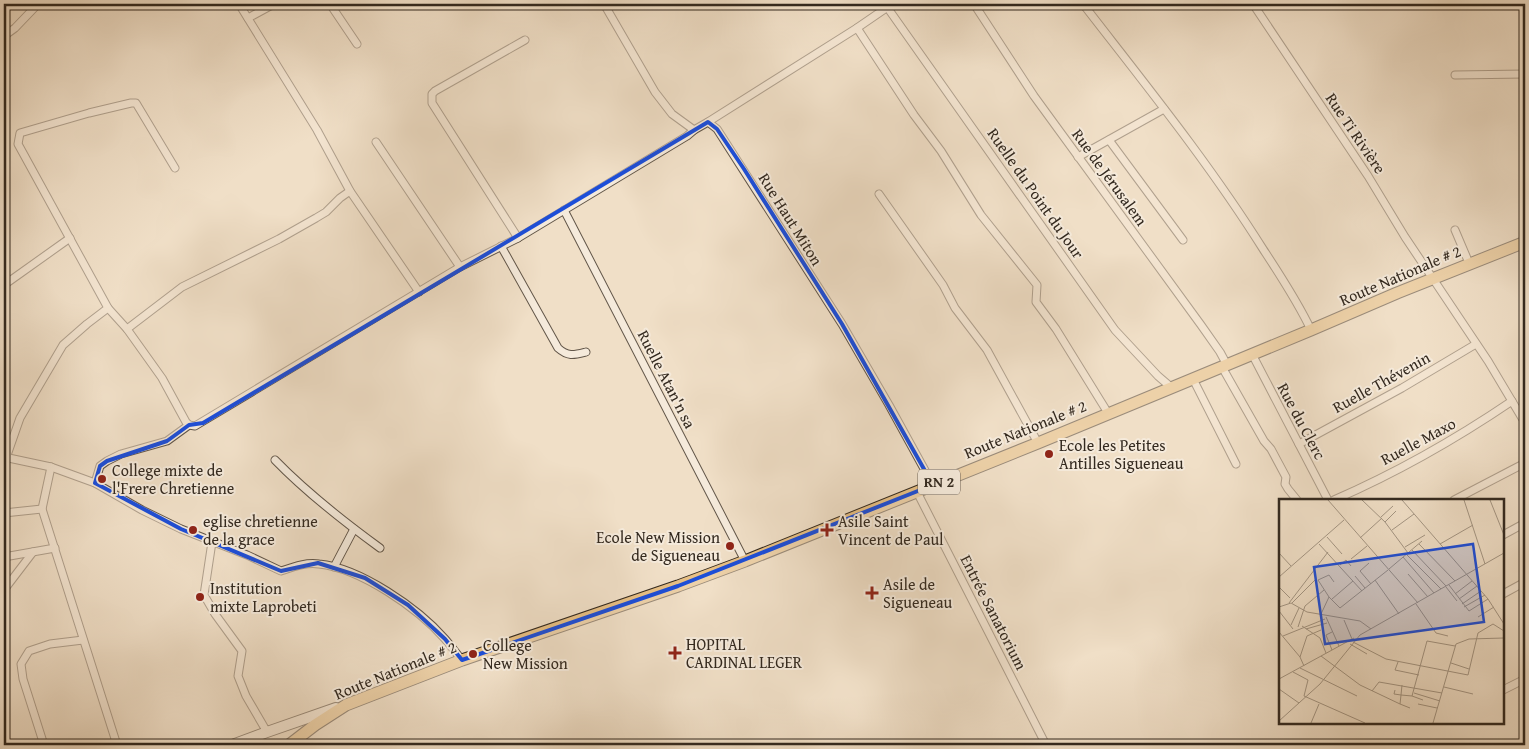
<svg xmlns="http://www.w3.org/2000/svg" width="1529" height="749" font-family="'Gentium Book Plus',serif">
	<rect width="100%" height="100%" fill="#f0dfc7"/>
	<filter id="stains"><feTurbulence type="fractalNoise" baseFrequency=".004" numOctaves="4"/><feColorMatrix values="0 0 0 0 .2 0 0 0 0 .09 0 0 0 0 .02 0 0 0 .5 -.17"/></filter>
	<radialGradient id="worn" r=".72"><stop offset=".6" stop-color="#630" stop-opacity="0"/><stop offset="1" stop-color="#630" stop-opacity=".3"/></radialGradient>
	<g fill="none" stroke-linecap="round" stroke-linejoin="round">
		<g stroke="#625649" stroke-width="9">
			<g id="street">
				<path d="M239,4L317,130L350,191L419,292"/>
				<path d="M330,4L357,44"/>
				<path d="M604,4L655,92L672,114L694,130L708,122L717,129L842,324L889,405L933,485"/>
				<path d="M974,4L1034,96L1201,325L1220,352L1227,365"/>
				<path d="M1083,4C1145,84 1209,163 1263,249C1280,275 1298,302 1311,330"/>
				<path d="M1253,4L1368,176L1405,237L1488,361L1525,423"/>
				<path d="M887,7L1115,330L1158,376L1172,388"/>
				<path d="M248,18L274,4"/>
				<path d="M857,28L914,115L941,151L981,215L1037,285L1036,302L1056,329L1108,413"/>
				<path d="M4,36L15,28L38,4"/>
				<path d="M1455,75L1525,74"/>
				<path d="M708,122L857,28L892,4"/>
				<path d="M1109,140L1183,240"/>
				<path d="M376,142L460,267"/>
				<path d="M1078,157L1164,109"/>
				<path d="M879,194L943,285L955,308L987,350L1038,443"/>
				<path d="M564,210L745,561"/>
				<path d="M1455,230L1469,263"/>
				<path d="M518,238L432,103V94L435,91L525,40"/>
				<path d="M501,246L558,348C568,357 574,355 586,352"/>
				<path d="M4,285L70,238"/>
				<path d="M108,308L127,329L162,378L186,422L189,425L195,426L460,267L518,238L687,136L694,130"/>
				<path d="M127,329L182,287L279,239L316,218L326,212L340,198L350,191"/>
				<path d="M1252,354L1328,500"/>
				<path d="M1222,367L1264,441L1271,449L1286,477L1285,484L1288,489L1297,500"/>
				<path d="M1193,379L1236,464"/>
				<path d="M1299,444L1402,388L1476,344"/>
				<path d="M4,457L51,467L95,483L142,510L181,529L247,555L281,571C293,567 306,562 319,564C360,568 418,608 445,639C451,646 456,653 462,660"/>
				<path d="M6,458L20,418L63,345L87,324L108,308L18,144L20,133L89,113L131,103H136L175,168"/>
				<path d="M275,460C307,493 343,521 380,548"/>
				<path d="M51,467L42,509L117,745"/>
				<path d="M95,483L100,466L107,461L121,454L167,441L189,425"/>
				<path d="M917,492L1046,745"/>
				<path d="M1334,500C1396,473 1456,439 1512,401"/>
				<path d="M1454,500L1525,463"/>
				<path d="M4,513L42,509"/>
				<path d="M1503,535L1525,523"/>
				<path d="M212,542L204,595L215,614L242,651L238,676L246,696L267,732"/>
				<path d="M4,557L55,548"/>
				<path d="M334,567L354,529"/>
				<path d="M4,590L33,552"/>
				<path d="M1503,594L1525,582"/>
				<path d="M1503,690L1525,679"/>
				<path d="M44,745L23,679L21,664L29,651L50,644L83,640"/>
			</g>
		</g>
		<g stroke="#33291f" stroke-width="12">
			<path id="secondary" d="M232,745L267,732L336,708"/>
		</g>
		<g stroke="#33291f" stroke-width="13">
			<path id="primary" d="M289,745L315,725L346,705L462,660L678,586L745,561L1038,443L1311,330L1397,293L1525,242"/>
		</g>
		<use href="#street" stroke="#f5eadb" stroke-width="7"/>
		<use href="#secondary" stroke="#f5eadb" stroke-width="10"/>
		<use href="#primary" stroke="#e8c084" stroke-width="11"/>
	</g>
	<path d="M0 0H1529V749H0ZM708,122L717,129L744,169L842,324L933,485L678,586L462,660L445,639L408,605L365,578L318,563L281,571L181,529L95,483L100,466L107,461L167,441L189,425L203,423Z" fill="#f0dfc7" fill-opacity=".55" fill-rule="evenodd"/>
	<path fill="none" stroke="#1d4ed8" stroke-width="4" stroke-linejoin="round" d="M708,122L717,129L744,169L842,324L933,485L678,586L462,660L445,639L408,605L365,578L318,563L281,571L181,529L95,483L100,466L107,461L167,441L189,425L203,423Z"/>
	<g fill="#8f2418" stroke="#f5eadb" stroke-width="2">
		<circle cx="1049" cy="454" r="5"/>
		<circle cx="102" cy="479" r="5"/>
		<circle cx="193" cy="530" r="5"/>
		<path d="M824.5 522.5h5v5h5v5h-5v5h-5v-5h-5v-5h5z"/>
		<circle cx="730" cy="546" r="5"/>
		<path d="M869.5 585.5h5v5h5v5h-5v5h-5v-5h-5v-5h5z"/>
		<circle cx="200" cy="597" r="5"/>
		<path d="M672.5 645.5h5v5h5v5h-5v5h-5v-5h-5v-5h5z"/>
		<circle cx="473" cy="654" r="5"/>
	</g>
	<g text-anchor="middle" stroke-width="4" stroke-linejoin="round" paint-order="stroke">
		<rect fill="#f5eadb" stroke="#6d6357" stroke-width="1" x="918" y="469.5" width="42" height="25" rx="4"/>
		<g font-size="15" font-weight="bold" fill="#33291f">
			<text x="939" y="487">RN 2</text>
		</g>
		<g font-size="16" fill="#33291f" stroke="#f5eadb">
			<text transform="translate(1356 133) rotate(56)" y="6">Rue Ti Rivière</text>
			<text transform="translate(1110 177) rotate(54)" y="6">Rue de Jérusalem</text>
			<text transform="translate(1036 193) rotate(55)" y="6">Ruelle du Point du Jour</text>
			<text transform="translate(791 219) rotate(58)" y="6">Rue Haut Miton</text>
			<text transform="translate(1400 275) rotate(-23)" y="6">Route Nationale # 2</text>
			<text transform="translate(667 379) rotate(63)" y="6">Ruelle Atan'n sa</text>
			<text transform="translate(1381 382) rotate(-29)" y="6">Ruelle Thévenin</text>
			<text transform="translate(1302 421) rotate(62)" y="6">Rue du Clerc</text>
			<text transform="translate(1025 429) rotate(-22)" y="6">Route Nationale # 2</text>
			<text transform="translate(1418 441) rotate(-28)" y="6">Ruelle Maxo</text>
			<text transform="translate(994 612) rotate(63)" y="6">Entrée Sanatorium</text>
			<text transform="translate(395 670) rotate(-22)" y="6">Route Nationale # 2</text>
		</g>
		<g font-size="16" fill="#33291f" stroke="#f5eadb" text-anchor="start">
			<text x="1059" y="451">Ecole les Petites<tspan x="1059" dy="18">Antilles Sigueneau</tspan></text>
			<text x="112" y="476">College mixte de<tspan x="112" dy="18">l'Frere Chretienne</tspan></text>
			<text x="203" y="527">eglise chretienne<tspan x="203" dy="18">de la grace</tspan></text>
			<text x="838" y="527">Asile Saint<tspan x="838" dy="18">Vincent de Paul</tspan></text>
			<text x="720" y="543" text-anchor="end">Ecole New Mission<tspan x="720" dy="18">de Sigueneau</tspan></text>
			<text x="883" y="590">Asile de<tspan x="883" dy="18">Sigueneau</tspan></text>
			<text x="210" y="594">Institution<tspan x="210" dy="18">mixte Laprobeti</tspan></text>
			<text x="686" y="650">HOPITAL<tspan x="686" dy="18">CARDINAL LEGER</tspan></text>
			<text x="483" y="651">College<tspan x="483" dy="18">New Mission</tspan></text>
		</g>
	</g>
	<g transform="translate(1279 499)">
		<rect width="225" height="225" fill="#f0dfc7"/>
		<path fill="none" stroke="#a49684" stroke-width="1" d="M49,1L139,104M83,1L106,23L129,54M123,1L209,100L225,125M185,1L206,65M211,1L225,36M102,18L114,7M106,23L117,12M113,31L135,15M48,38L63,55M81,39L103,19M40,45L83,92M140,45L176,82M161,45L194,26M126,48L146,36M133,51L167,87M0,54L12,67M127,55L162,90M124,58L155,94M72,60L88,47M90,64L81,72L92,85M61,66L67,61L72,67M110,70L143,42M129,75L149,98M76,77L86,89M0,78L65,21M96,81L120,115M170,86L190,112L209,100M0,88L11,99M167,88L178,102M176,95L193,82M50,98L61,109L109,71M53,100L74,82M180,100L198,87M10,104L49,53M13,104L36,81M137,105L157,134L169,137M183,105L202,92M0,108L12,104L28,113L81,122L92,130M185,108L206,96M0,112L14,130M42,115L50,98L39,81L50,76L55,83M47,118L60,147M199,118L215,108M65,121L73,140M12,126L20,109M23,127L41,139L47,154M19,128L26,107L45,91M27,130L48,124M0,133L21,158M53,133L47,136L53,151M4,137L46,120M74,143L107,160L189,176L199,134L214,125L225,132M71,145L88,155M42,157L81,186L121,205M119,163L116,171L140,176M172,164L190,170M25,167L21,158L28,137L42,131M21,169L78,197M14,173L29,181L25,197L86,224M0,180L75,139M123,186L122,196L133,197M165,188L194,195M0,190L20,204M116,191L115,195L122,196L121,205L131,209M93,192L100,183L163,194M135,194L161,202M144,201L133,197L148,142L176,147M139,205L158,209M0,222L41,185L81,136L225,54M32,224L40,205M154,224L177,145L190,140L225,139"/>
		<path fill="#1d4ed8" fill-opacity="0.15" stroke="#1d4ed8" stroke-width="2.5" d="M194,45L205,123L46,145L35,68Z"/>
		<rect width="225" height="225" fill="none" stroke="#33291f" stroke-width="2.5"/>
	</g>
	<rect width="1529" height="749" fill="none" stroke="#f0dfc7" stroke-width="20"/>
	<rect x="5" y="5" width="1519" height="739" fill="none" stroke="#33291f" stroke-width="2.5"/>
	<rect x="10" y="10" width="1509" height="729" fill="none" stroke="#33291f"/>
	<rect width="100%" height="100%" filter="url(#stains)"/>
	<rect width="100%" height="100%" fill="url(#worn)"/>
</svg>
